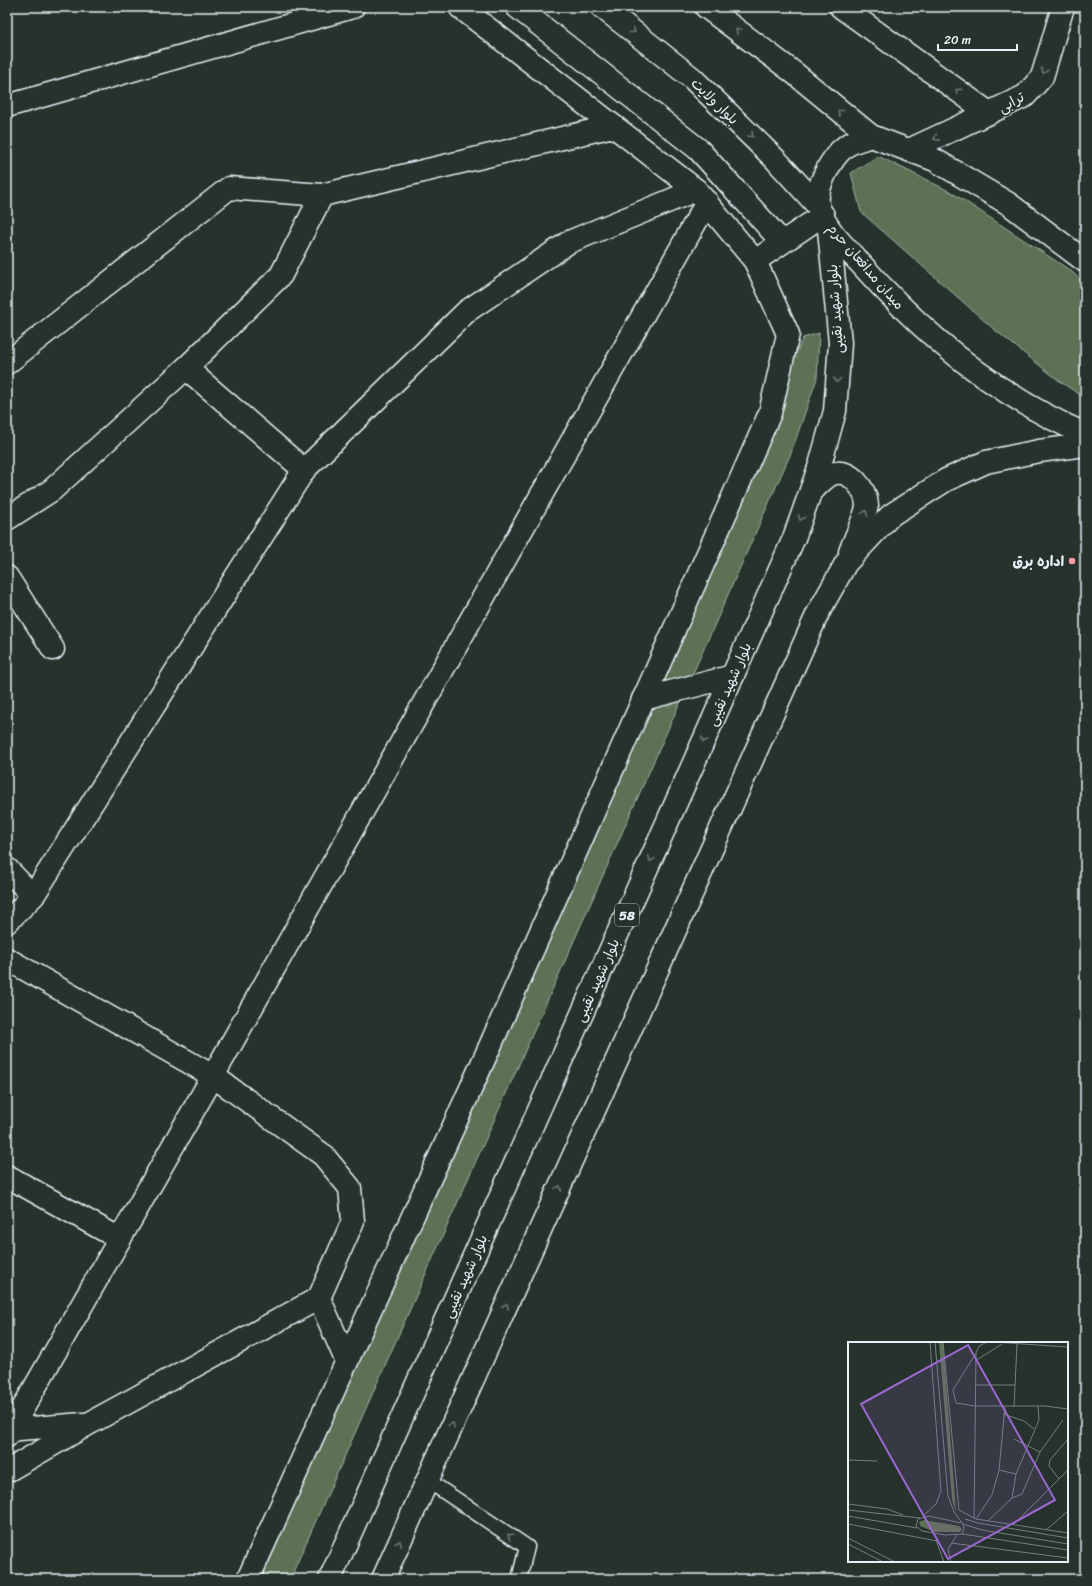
<svg xmlns="http://www.w3.org/2000/svg" width="1092" height="1586" font-family="Sriracha,'Playpen Sans Arabic',sans-serif">
	<rect width="100%" height="100%" fill="#26332d"/>
	<filter id="ink" filterUnits="userSpaceOnUse"><feTurbulence type="fractalNoise" baseFrequency=".025" numOctaves="2"/><feDisplacementMap in="SourceGraphic" scale="8" xChannelSelector="R" yChannelSelector="G"/><feConvolveMatrix kernelMatrix="1 2 1 2 8 2 1 2 1" color-interpolation-filters="sRGB"/></filter>
	<g filter="url(#ink)">
		<g fill="#5d7154" stroke="#a2b1a6">
			<path d="M878,156L951,192L1071,271L1085,284V398L1062,383L996,331L861,212L851,173Z"/>
			<path d="M819,333L817,378L791,453L290,1579H255L803,338Z"/>
		</g>
		<g fill="none" stroke-linecap="round" stroke-linejoin="round">
			<g stroke="#e8f1f8" stroke-width="17">
				<path id="service" d="M427,1480L527,1547L519,1579"/>
			</g>
			<g stroke="#e8f1f8" stroke-width="25">
				<g id="minor">
					<path d="M517,7L698,149L782,242"/>
					<path d="M7,106L353,7"/>
					<path d="M755,261L823,215"/>
					<path d="M7,363L229,188L322,195L613,126"/>
					<path d="M186,368L304,470"/>
					<path d="M7,519L52,490L186,368L281,275L322,195"/>
					<path d="M7,577L53,649"/>
					<path d="M643,699L733,676"/>
					<path d="M7,869L33,896"/>
					<path d="M7,922L33,896L304,470L467,311L569,242L696,190"/>
					<path d="M7,959L213,1076L323,1155L350,1188L353,1221L319,1298L90,1423L7,1471"/>
					<path d="M7,1176L120,1239"/>
					<path d="M319,1298L347,1362"/>
					<path d="M7,1430L83,1424"/>
					<path d="M7,1436L213,1076L707,202"/>
					<path d="M248,1579L491,1044L770,413L788,334L755,261L696,190L460,7"/>
				</g>
			</g>
			<g stroke="#e8f1f8" stroke-width="25">
				<path id="tertiary" d="M841,7L989,113"/>
			</g>
			<g stroke="#e8f1f8" stroke-width="25">
				<path id="secondary" d="M909,150L1025,96L1042,77L1063,7"/>
			</g>
			<g stroke="#e8f1f8" stroke-width="25">
				<g id="primary">
					<path d="M602,7L692,78L776,160L818,206"/>
					<path d="M706,7L793,72L871,136"/>
					<path d="M1085,261L1009,204L935,160L871,136C864,139 853,141 846,146C832,156 813,190 819,208C826,230 844,246 860,263C923,334 998,397 1085,434"/>
					<path d="M811,492C817,486 825,477 832,474C850,467 866,490 867,505C867,513 853,543 850,552"/>
					<path d="M330,1579L794,538L820,465L835,411L840,343L829,230"/>
					<path d="M383,1579L818,613L846,563L891,515L946,480L986,462L1039,451L1085,445"/>
				</g>
			</g>
			<use href="#service" stroke="#26332d" stroke-width="14"/>
			<use href="#minor" stroke="#26332d" stroke-width="22"/>
			<use href="#tertiary" stroke="#26332d" stroke-width="22"/>
			<use href="#secondary" stroke="#26332d" stroke-width="22"/>
			<use href="#primary" stroke="#26332d" stroke-width="22"/>
		</g>
		<defs><path id="oneway-chevron" d="M-2-3.5L2.5 0L-2 3.5" fill="none" stroke-width="1.6" stroke-linecap="round" stroke-linejoin="round"/></defs>
		<g stroke="#6a7674">
			<use href="#oneway-chevron" transform="translate(633 31) rotate(38)"/>
			<use href="#oneway-chevron" transform="translate(738 31) rotate(-143)"/>
			<use href="#oneway-chevron" transform="translate(1044 71) rotate(108)"/>
			<use href="#oneway-chevron" transform="translate(958 91) rotate(-144)"/>
			<use href="#oneway-chevron" transform="translate(840 112) rotate(-142)"/>
			<use href="#oneway-chevron" transform="translate(751 135) rotate(45)"/>
			<use href="#oneway-chevron" transform="translate(936 138) rotate(156)"/>
			<use href="#oneway-chevron" transform="translate(837 380) rotate(94)"/>
			<use href="#oneway-chevron" transform="translate(865 513) rotate(-69)"/>
			<use href="#oneway-chevron" transform="translate(801 518) rotate(110)"/>
			<use href="#oneway-chevron" transform="translate(704 740) rotate(114)"/>
			<use href="#oneway-chevron" transform="translate(651 859) rotate(114)"/>
			<use href="#oneway-chevron" transform="translate(559 1188) rotate(-66)"/>
			<use href="#oneway-chevron" transform="translate(506 1306) rotate(-66)"/>
			<use href="#oneway-chevron" transform="translate(452 1425) rotate(-66)"/>
			<use href="#oneway-chevron" transform="translate(510 1536) rotate(-146)"/>
			<use href="#oneway-chevron" transform="translate(399 1543) rotate(-66)"/>
		</g>
	</g>
	<circle fill="#ff9aa2" stroke="#26332d" stroke-width="1.5" cx="1072" cy="561" r="4"/>
	<g text-anchor="middle" stroke-width="3" stroke-linejoin="round" paint-order="stroke">
		<rect fill="#26332d" stroke="#aeb8bb" stroke-width="1" x="615" y="904" width="24" height="22" rx="3"/>
		<g font-size="13" font-weight="bold" fill="#e8f1f8">
			<text x="627" y="920">58</text>
		</g>
		<g font-size="14" fill="#e8f1f8" stroke="#26332d">
			<text transform="translate(715 101) rotate(44)" y="5">بلوار ولایت</text>
			<text transform="translate(1011 102) rotate(-29)" y="5">ترابی</text>
			<text transform="translate(866 266) rotate(49)" y="5">میدان مدافعان حرم</text>
			<text transform="translate(835 309) rotate(-94)" y="5">بلوار شهید نقیبی</text>
			<text transform="translate(729 684) rotate(-66)" y="5">بلوار شهید نقیبی</text>
			<text transform="translate(597 980) rotate(-66)" y="5">بلوار شهید نقیبی</text>
			<text transform="translate(465 1276) rotate(-66)" y="5">بلوار شهید نقیبی</text>
		</g>
		<g font-size="14" font-weight="bold" fill="#e8f1f8" stroke="#26332d" text-anchor="end">
			<text x="1064" y="566">اداره برق</text>
		</g>
	</g>
	<g transform="translate(848 1342)">
		<rect width="220" height="220" fill="#26332d"/>
		<path d="M91,0H95L108,170L104,157ZM76,178L111,184L114,187L112,190H87L72,184L71,180Z" fill="#5d7154"/>
		<path fill="none" stroke="#747f7e" stroke-width="1" d="M87,0L100,154L106,170L115,182L116,187L114,192L97,193L74,189L68,184L70,177L81,174L113,181M95,0L111,168L128,177L220,191M145,0L220,5M128,11L105,48L108,61L127,64H197L220,67M127,19L154,2M128,43H167M166,65L169,2M155,72L176,79L186,87M166,97L192,110M0,118L29,119M151,128L168,132M211,137L201,124L202,118L220,97M164,156L168,132L191,78L190,64M0,162L39,167L55,173M0,168L72,176M0,174L69,186M75,174L88,162L93,149L82,0M117,177L130,181L220,196M126,177L128,11L131,4L139,0M128,177L144,153L151,128L157,65M140,179L164,156L174,152L192,110L215,78M0,182L89,199M115,182L134,188L220,202M165,183L220,128M198,188L220,169M114,192L220,208M0,196L47,220M88,198L96,220M103,201L220,216M0,202L35,220M103,220L100,207L109,193"/>
		<path fill="#9c67d0" fill-opacity="0.15" stroke="#9c67d0" stroke-width="2" d="M120,3L207,158L100,217L13,62Z"/>
		<rect width="220" height="220" fill="none" stroke="#e8f1f8" stroke-width="2"/>
	</g>
	<rect width="1092" height="1586" fill="none" stroke="#26332d" stroke-width="24"/>
	<rect x="12" y="12" width="1068" height="1562" fill="none" stroke="#e8f1f8" stroke-width="1.5" filter="url(#ink)"/>
	<path d="M938 44v6h79v-6" fill="none" stroke="#e8f1f8" stroke-width="2"/>
	<text x="944" y="44" font-size="12" fill="#e8f1f8" stroke="#26332d" stroke-width="3" paint-order="stroke">20 m</text>
</svg>
